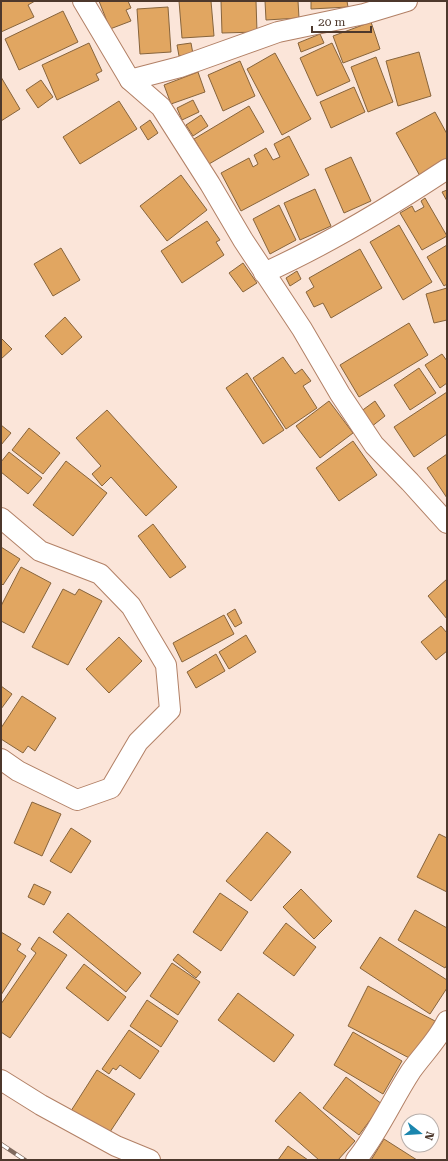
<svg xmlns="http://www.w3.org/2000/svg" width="448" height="1161" font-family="'Roboto Serif',serif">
	<rect width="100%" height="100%" fill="#fbe5d9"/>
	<g fill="#e1a661" stroke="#87643c">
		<path d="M1,1H35L28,5L34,17L1,32Z"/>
		<path d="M99,1H128L131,8L126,10L131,21L110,29Z"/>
		<path d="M179,1H211L214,36L182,38Z"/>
		<path d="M221,1H256L257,32L222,33Z"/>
		<path d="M265,1H298L299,18L266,20Z"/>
		<path d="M311,1H347L348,7L311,9Z"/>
		<path d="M168,7L171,52L140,54L137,9Z"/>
		<path d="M63,11L78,42L19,70L5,39Z"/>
		<path d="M371,22L380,49L343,63L333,36Z"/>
		<path d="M320,34L324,43L301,52L298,43Z"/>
		<path d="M89,43L102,71L96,74L99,80L57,100L42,65Z"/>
		<path d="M191,43L193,54L179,56L177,45Z"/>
		<path d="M332,43L350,81L317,96L300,58Z"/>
		<path d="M419,52L431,96L398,106L386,61Z"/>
		<path d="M275,53L311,119L282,135L247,69Z"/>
		<path d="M376,57L393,102L368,112L351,67Z"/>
		<path d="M240,61L255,96L223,111L208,75Z"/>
		<path d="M198,72L205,92L171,104L164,85Z"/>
		<path d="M1,77L20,109L1,121Z"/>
		<path d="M41,80L53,97L38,108L26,90Z"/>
		<path d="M354,87L365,112L331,128L320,102Z"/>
		<path d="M193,100L199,112L182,120L177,108Z"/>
		<path d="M119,101L137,129L80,164L63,137Z"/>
		<path d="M249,106L264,132L209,164L194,139Z"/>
		<path d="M435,112L447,134V161L420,176L396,133Z"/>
		<path d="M201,115L208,126L193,136L186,125Z"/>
		<path d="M150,120L158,133L148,140L140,127Z"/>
		<path d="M289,136L309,175L241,211L221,173L249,158L253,167L258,164L254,155L266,148L273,160L280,157L274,144Z"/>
		<path d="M351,157L371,201L344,213L325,169Z"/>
		<path d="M181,175L207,210L167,241L140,206Z"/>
		<path d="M315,189L331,226L300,240L284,203Z"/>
		<path d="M447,190V201L442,192Z"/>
		<path d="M425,198L447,236L422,250L400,213L412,206L415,212L424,207L421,201Z"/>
		<path d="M279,205L296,240L270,254L253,219Z"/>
		<path d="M207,221L220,240L216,242L224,255L182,283L161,251Z"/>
		<path d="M399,225L432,282L403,300L370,242Z"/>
		<path d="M447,245V284L444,286L427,257Z"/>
		<path d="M61,248L80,280L53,296L34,264Z"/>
		<path d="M360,249L382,288L331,318L323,303L314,307L306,292L314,287L309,278Z"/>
		<path d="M243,263L257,283L243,292L229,273Z"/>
		<path d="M297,271L301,279L290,286L286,278Z"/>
		<path d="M447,288V320L434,323L426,294Z"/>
		<path d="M65,317L82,337L62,355L45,336Z"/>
		<path d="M409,323L428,355L359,397L340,365Z"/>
		<path d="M1,338L12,349L1,359Z"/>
		<path d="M442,354L447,361V383L440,388L425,365Z"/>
		<path d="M283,357L295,374L302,369L311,381L303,386L317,408L286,429L253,378Z"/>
		<path d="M419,368L436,393L410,410L394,385Z"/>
		<path d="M247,373L284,430L263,444L226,388Z"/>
		<path d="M447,392V434L414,457L394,427Z"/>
		<path d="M329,401L353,433L320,458L296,426Z"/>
		<path d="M375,401L385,416L371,427L360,412Z"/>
		<path d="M107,410L177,487L146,516L111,477L102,486L92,474L101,466L76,438Z"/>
		<path d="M1,425L11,433L1,445Z"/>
		<path d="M29,428L60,453L43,474L12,450Z"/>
		<path d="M353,441L377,475L339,501L316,468Z"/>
		<path d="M9,452L42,478L28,494L1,472V462Z"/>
		<path d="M447,454V498L427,468Z"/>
		<path d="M66,461L107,493L73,536L33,505Z"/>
		<path d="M153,524L186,567L170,578L138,536Z"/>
		<path d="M1,547L20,559L3,585L1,583Z"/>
		<path d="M21,567L51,583L24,633L1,621V606Z"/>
		<path d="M447,579V619L428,596Z"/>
		<path d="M63,589L75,595L79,589L102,601L68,665L32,647Z"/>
		<path d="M235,609L242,623L235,627L227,614Z"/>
		<path d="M224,615L234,634L182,662L173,643Z"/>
		<path d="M441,626L447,633V651L436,660L421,642Z"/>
		<path d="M246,635L256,652L229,669L219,652Z"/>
		<path d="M119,637L142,661L109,693L86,669Z"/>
		<path d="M216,654L225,671L196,688L187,672Z"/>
		<path d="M1,686L12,694L1,709Z"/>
		<path d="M22,696L56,718L35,751L28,746L23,753L1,739V728Z"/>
		<path d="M32,802L61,814L42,856L14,843Z"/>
		<path d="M71,828L91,841L71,873L50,861Z"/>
		<path d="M267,832L291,852L251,901L226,881Z"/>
		<path d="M439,834L447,838V892L417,877Z"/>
		<path d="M34,884L51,892L44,905L28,897Z"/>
		<path d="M301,889L332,921L314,939L283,907Z"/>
		<path d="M220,893L248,912L221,951L193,932Z"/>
		<path d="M415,910L447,928V965L445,968L398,940Z"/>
		<path d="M68,913L141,973L126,992L53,932Z"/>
		<path d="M286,923L316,947L294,976L263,953Z"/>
		<path d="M1,932L21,944L17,950L26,956L1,995Z"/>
		<path d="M39,937L67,955L10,1038L1,1032V1004L36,953L31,949Z"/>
		<path d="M380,937L447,980V988L430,1014L360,968Z"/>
		<path d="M178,954L201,972L196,978L173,960Z"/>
		<path d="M172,963L200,982L178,1015L150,996Z"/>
		<path d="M84,964L126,997L108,1021L66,988Z"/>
		<path d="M368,986L435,1021L415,1061L348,1026Z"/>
		<path d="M238,993L294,1035L274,1062L218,1020Z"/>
		<path d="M147,1000L178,1021L161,1047L130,1026Z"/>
		<path d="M129,1030L159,1051L140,1079L120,1065L116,1070L113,1068L109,1074L102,1069Z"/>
		<path d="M353,1032L402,1061L383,1094L334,1065Z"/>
		<path d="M97,1070L135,1094L106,1138L69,1114Z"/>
		<path d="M346,1077L382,1104L359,1135L323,1108Z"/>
		<path d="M300,1092L355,1141L338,1160H319L275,1121Z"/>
		<path d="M384,1139L417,1160H371Z"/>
		<path d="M288,1146L308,1160H278Z"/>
	</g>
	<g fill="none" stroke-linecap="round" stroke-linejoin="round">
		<g stroke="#b28066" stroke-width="22">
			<g id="street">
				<path d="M83,1L130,80L161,107L210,184L243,240L302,329L340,394L374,445L410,482L447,523"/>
				<path d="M130,80L180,67L278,32L364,14L407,1"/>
				<path d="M264,273C328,244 388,208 447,169"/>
				<path d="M1,518L40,551L100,574L131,606L166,665L170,710L138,742L111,788L77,800L18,771L1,759"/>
				<path d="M1,1080L41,1105L116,1146L150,1160"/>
				<path d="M356,1160C378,1133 392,1100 411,1071C423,1054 438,1040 447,1021"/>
			</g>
		</g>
		<use href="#street" stroke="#fff" stroke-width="20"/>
		<g stroke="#7f6a5e" stroke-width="4.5">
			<path id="rail" d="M1,1144L25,1160"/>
		</g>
		<use href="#rail" stroke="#fff" stroke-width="3" stroke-dasharray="9" stroke-linecap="butt"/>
	</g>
	<rect width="448" height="1161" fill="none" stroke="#4d382c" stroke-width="4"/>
	<g transform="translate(420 1133) rotate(107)"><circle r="19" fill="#ffffff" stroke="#b8afab"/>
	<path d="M0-3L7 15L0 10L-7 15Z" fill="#1b86ae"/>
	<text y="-6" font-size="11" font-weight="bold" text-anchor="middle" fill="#4d382c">N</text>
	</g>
	<path d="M312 26v6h59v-6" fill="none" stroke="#4d382c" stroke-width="2"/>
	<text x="318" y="26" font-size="12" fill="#4d382c" stroke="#ffffff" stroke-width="3" paint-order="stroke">20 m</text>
</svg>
